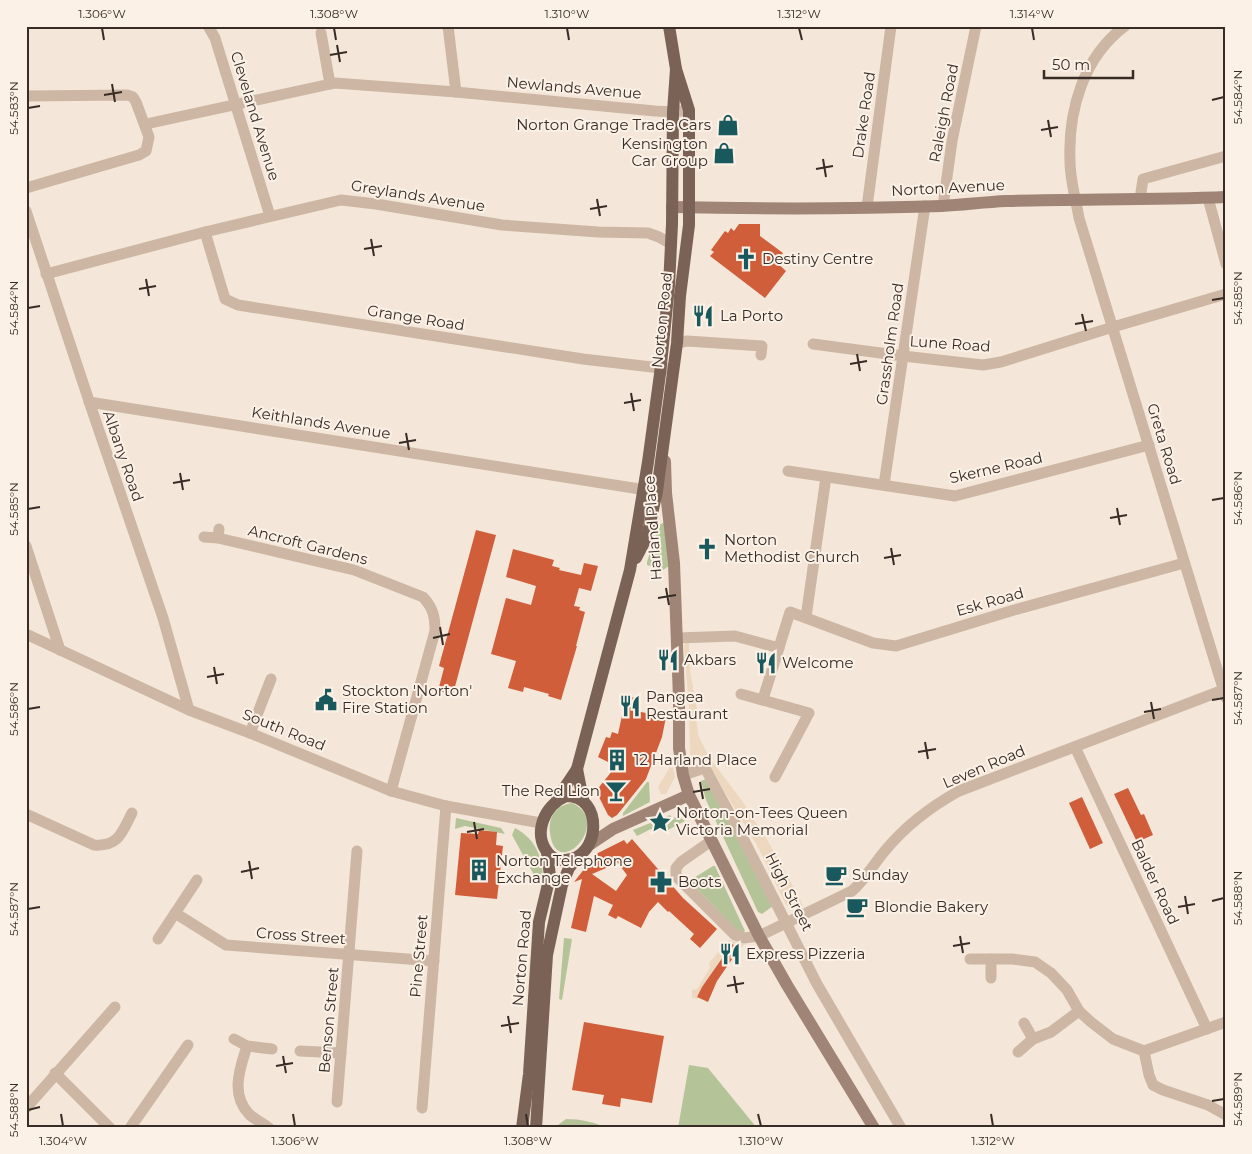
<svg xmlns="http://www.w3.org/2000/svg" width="1252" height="1154" font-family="Montserrat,sans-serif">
	<rect width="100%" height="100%" fill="#f4e7d9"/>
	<g fill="#b5c498">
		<path d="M663,523L665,524L669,566L663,570L647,565V562L659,525Z"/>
		<path d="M706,779L773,906L762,914L758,912L706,800L701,781Z"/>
		<path d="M647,782H649L650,802L623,816V813Z"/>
		<path d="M572,803C614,822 556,883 550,833C548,817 556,805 572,803Z"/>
		<path d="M670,815L671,817C677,817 681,817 685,821L666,831L651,829L637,836L633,830Z"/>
		<path d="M456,818L501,828L505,834L465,826L455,829Z"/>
		<path d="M515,828C535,839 542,855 543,877L534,875L512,835Z"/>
		<path d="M713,866H715L745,931L741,934L689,881Z"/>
		<path d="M564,938L572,939L562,1000L559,999Z"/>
		<path d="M689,1065L708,1068L757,1128H678Z"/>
		<path d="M566,1119C580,1119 594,1122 607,1128H554Z"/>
	</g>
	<g fill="#edd8bf">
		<path d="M686,642H689L690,671L698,715L696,716L698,735L708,755L699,761L692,758L690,753L689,707L684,646Z"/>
		<path d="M712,761L743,802L769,843L800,899L803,906L793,908L786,905L758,847L709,766Z"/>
		<path d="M670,767L673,768L675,777L666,794H661L658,787Z"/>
		<path d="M729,940L745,944L739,949L731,944L701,989L697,999L692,998V990L697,989L710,968L709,963Z"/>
	</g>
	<g fill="#d05e3b" fill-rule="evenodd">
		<path d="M739,224H760V236L783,253L776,262L786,271L765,298L710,256L714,252L711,250L725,231L728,233L731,228L734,231Z"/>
		<path d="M476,530L496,535L453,694L438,691L444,668L439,666Z"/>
		<path d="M513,549L554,560L552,566L560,568L559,570L581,575L584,563L598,566L591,591L579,588L574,606L580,607L579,610L585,612L576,646H577L561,700L548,696L549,694L524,687L523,692L508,688L516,661L491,654L506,598L531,605L536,586L506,577Z"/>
		<path d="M626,697L638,698L636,711L666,717L662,737L646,779L617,815L612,818L608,815L596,791L616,766L598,757L606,737L610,738L612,732L618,734Z"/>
		<path d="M1128,788L1141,815L1144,814L1153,835L1137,842L1114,794Z"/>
		<path d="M1082,797L1103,843L1090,849L1069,803Z"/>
		<path d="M479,830L497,832L496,845L503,846L497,899L455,895L461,833L478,834Z"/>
		<path d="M632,839L683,898L717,929L700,948L690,939L694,934L669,911L668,912L658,902L649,912L641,928L618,916L616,919L608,915L613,905L594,896L586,932L571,928L582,879L574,882L596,854L624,840L627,844ZM618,863L627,875L616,891L592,874Z"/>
		<path d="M732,944L739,949L717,981L708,1002L697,997L702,987Z"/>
		<path d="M584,1022L664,1036L652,1103L621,1098L620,1107L602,1104L604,1095L572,1090Z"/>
	</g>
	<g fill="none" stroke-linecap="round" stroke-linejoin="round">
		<g stroke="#cdb7a4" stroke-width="11">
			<path d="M208,26L215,38L270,216"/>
			<path d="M448,26L456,92"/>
			<path d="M1125,26C1083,57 1068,111 1070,161C1070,180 1076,200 1079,218L1226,698"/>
			<path d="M321,33L330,84"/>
			<path d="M26,96L127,95L133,97L136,102L149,137L146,151L139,155L26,188"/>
			<path d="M146,124L335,83L456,92L655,111L673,112L689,110"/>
			<path d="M1208,198L1226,264"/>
			<path d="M1140,199L1143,179L1226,156"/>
			<path d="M943,206L952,141L976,26"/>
			<path d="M867,207L891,26"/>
			<path d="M26,211L93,413L163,618L189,710"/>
			<path d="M205,232L225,299L238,305L583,359L669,369"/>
			<path d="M46,274L205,232L341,200L376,204L502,225L598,232L648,233L659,237L671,244"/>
			<path d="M677,343L687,341L762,346L761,355"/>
			<path d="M813,344L903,356L983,365L1001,362L1113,327L1226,294"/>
			<path d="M89,402L665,493"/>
			<path d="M788,471L955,496L1149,445"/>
			<path d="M884,485L925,206"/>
			<path d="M204,537L218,538L219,529"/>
			<path d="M218,538L354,570L423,597C433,608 435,616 435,631L391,791"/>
			<path d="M26,546L60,650"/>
			<path d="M806,617L826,477"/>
			<path d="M26,634L189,710L250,733L391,791L446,806L541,823"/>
			<path d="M677,638L735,636L779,648"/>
			<path d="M741,694L809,713L775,777"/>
			<path d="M763,699L790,612L873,643L896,646L1014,610L1184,563"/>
			<path d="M250,733L271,679"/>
			<path d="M1075,747L1207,1029"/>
			<path d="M683,775L705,768L745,842L817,984L901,1128"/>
			<path d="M26,814L94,845C119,847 122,832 132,813"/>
			<path d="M711,841L681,862L676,868V876L735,935L744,938L759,936L852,891C865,880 873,865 884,852C905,826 930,807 959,791L1226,689"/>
			<path d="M175,913L226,945L434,961"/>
			<path d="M158,939L197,880"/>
			<path d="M970,959H1012L1035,962L1051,973L1067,990L1079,1011L1091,1022L1113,1039L1144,1051L1226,1022"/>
			<path d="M991,959V978"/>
			<path d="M1024,1023L1033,1039"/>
			<path d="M234,1039L247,1046L272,1049"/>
			<path d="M247,1046C240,1068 230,1094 249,1114C254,1119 263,1123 269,1128"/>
			<path d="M300,1051L341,1053"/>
			<path d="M1144,1051L1149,1075L1153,1085L1163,1090L1208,1105L1226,1115"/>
			<path d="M1018,1052L1033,1039L1051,1032L1079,1011"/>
			<path d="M55,1073L110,1128"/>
			<path d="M337,1102L357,851"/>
			<path d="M26,1108L115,1007"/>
			<path d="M422,1108L446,806"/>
			<path d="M130,1128L188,1045"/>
		</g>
		<g stroke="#a08576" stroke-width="12">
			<path d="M672,207C762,209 852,209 942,206C963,205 984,202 1006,201C1079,199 1152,200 1226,197"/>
			<path d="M665,461L666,493L674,563L679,699V748L683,775L689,795L759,936L787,985L874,1128"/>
			<path d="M589,845L613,829L689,795"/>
		</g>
		<g stroke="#7b6256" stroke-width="12">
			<path d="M636,558L647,537L657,491L677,343L680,296L689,225V110L676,69L669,26"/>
			<path d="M577,769L583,800"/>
			<path d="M566,796C604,795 601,859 565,860C558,861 553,859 548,853C532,833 545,805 566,796Z"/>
			<path d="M557,799L577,769L630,570L648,462L660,374L669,286L672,224L673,112L676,69"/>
			<path d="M522,1128L529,1074L539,922L550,876L547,852"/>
			<path d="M536,1128L547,955L562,885L569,868L578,857"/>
		</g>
	</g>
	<path fill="none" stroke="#382c27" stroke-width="2" d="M102,28L104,40M334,28L336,40M567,28L569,40M799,28L802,40M1032,28L1034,40M337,45L340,62M330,55L347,52M112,84L115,102M104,95L122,92M1212,100L1224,97M28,108L40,106M1048,120L1051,137M1041,130L1058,127M823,159L826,177M816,169L833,166M597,199L600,216M590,209L607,206M371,239L374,256M364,249L382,246M146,279L149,296M139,289L156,286M1212,300L1224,298M28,308L40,306M1082,314L1086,331M1075,324L1093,321M857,354L860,371M850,364L867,361M631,393L634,411M624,403L641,400M406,433L409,450M399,443L416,440M180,473L183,490M173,483L190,480M1212,500L1224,498M1117,508L1120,525M28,509L40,507M1110,518L1127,515M891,548L894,565M884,558L901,555M666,588L669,605M658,598L676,595M440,627L443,645M433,638L450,634M214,667L217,684M207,677L224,674M1212,700L1224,698M1151,702L1154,719M28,709L40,707M1144,712L1161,709M925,742L928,759M918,752L936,749M700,782L703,799M693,792L710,789M474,822L477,839M467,832L484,829M249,861L252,879M241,872L259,868M1185,896L1188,914M1212,901L1224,898M1178,907L1195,904M28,909L40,907M960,936L963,953M953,946L970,943M734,976L737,993M727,986L744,983M508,1016L511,1033M501,1026L519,1023M283,1056L286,1073M276,1066L293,1063M1212,1101L1224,1099M28,1110L40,1107M61,1114L63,1126M293,1114L295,1126M526,1114L528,1126M758,1114L761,1126M991,1114L993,1126"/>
	<defs>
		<g id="shop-bare" transform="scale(1.725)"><path d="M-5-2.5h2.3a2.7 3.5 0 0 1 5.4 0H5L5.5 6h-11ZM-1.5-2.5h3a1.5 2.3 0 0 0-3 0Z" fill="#19585c" stroke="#fbf1e6" stroke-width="2.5" paint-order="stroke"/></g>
		<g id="church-bare" transform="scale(1.725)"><path d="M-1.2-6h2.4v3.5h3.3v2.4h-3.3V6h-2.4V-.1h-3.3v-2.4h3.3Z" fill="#19585c" stroke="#fbf1e6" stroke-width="2.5" paint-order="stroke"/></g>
		<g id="restaurant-bare" transform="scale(1.725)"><path d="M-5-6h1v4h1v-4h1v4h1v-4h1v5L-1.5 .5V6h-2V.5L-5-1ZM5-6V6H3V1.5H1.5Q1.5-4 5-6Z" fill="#19585c" stroke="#fbf1e6" stroke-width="2.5" paint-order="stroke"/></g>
		<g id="civic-bare" transform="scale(1.725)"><path d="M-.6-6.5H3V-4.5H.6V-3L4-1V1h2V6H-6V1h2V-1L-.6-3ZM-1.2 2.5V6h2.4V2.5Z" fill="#19585c" stroke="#fbf1e6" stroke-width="2.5" paint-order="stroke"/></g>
		<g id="building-bare" transform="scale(1.725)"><path d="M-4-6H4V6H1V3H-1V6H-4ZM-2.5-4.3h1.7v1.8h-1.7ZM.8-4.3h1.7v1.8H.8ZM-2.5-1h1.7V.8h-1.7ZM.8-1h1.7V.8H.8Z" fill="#19585c" stroke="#fbf1e6" stroke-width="2.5" paint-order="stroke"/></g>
		<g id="bar-bare" transform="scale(1.725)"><path d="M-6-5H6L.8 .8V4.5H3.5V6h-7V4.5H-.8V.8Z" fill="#19585c" stroke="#fbf1e6" stroke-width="2.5" paint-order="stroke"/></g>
		<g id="sight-bare" transform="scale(1.725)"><path d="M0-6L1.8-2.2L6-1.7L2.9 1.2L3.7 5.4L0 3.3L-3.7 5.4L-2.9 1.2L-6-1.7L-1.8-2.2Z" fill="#19585c" stroke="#fbf1e6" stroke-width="2.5" paint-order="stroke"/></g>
		<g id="cafe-bare" transform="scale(1.725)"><path d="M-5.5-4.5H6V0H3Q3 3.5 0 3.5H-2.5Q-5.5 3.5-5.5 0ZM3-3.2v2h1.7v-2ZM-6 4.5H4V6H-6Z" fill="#19585c" stroke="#fbf1e6" stroke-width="2.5" paint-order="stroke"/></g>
		<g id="pharmacy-bare" transform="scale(1.725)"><path d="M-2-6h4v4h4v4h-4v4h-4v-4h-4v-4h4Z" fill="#19585c" stroke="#fbf1e6" stroke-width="2.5" paint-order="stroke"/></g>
	</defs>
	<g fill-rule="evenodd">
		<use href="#shop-bare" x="728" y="125"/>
		<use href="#shop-bare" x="724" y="153"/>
		<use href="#church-bare" x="746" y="259"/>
		<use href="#restaurant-bare" x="703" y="316"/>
		<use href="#church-bare" x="707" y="549"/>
		<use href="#restaurant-bare" x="668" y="660"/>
		<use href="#restaurant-bare" x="766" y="663"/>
		<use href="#civic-bare" x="326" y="700"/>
		<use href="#restaurant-bare" x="630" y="706"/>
		<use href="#building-bare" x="617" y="760"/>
		<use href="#bar-bare" x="616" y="791"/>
		<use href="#sight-bare" x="660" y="822"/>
		<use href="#building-bare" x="479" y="870"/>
		<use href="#cafe-bare" x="836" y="875"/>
		<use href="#pharmacy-bare" x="661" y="882"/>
		<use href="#cafe-bare" x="857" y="907"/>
		<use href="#restaurant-bare" x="730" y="954"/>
	</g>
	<g text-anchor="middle" stroke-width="4" stroke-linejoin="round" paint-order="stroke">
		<g font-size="15" fill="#382c27" stroke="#fbf1e6">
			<text transform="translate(574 88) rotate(5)" y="5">Newlands Avenue</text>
			<text transform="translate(944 113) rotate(-79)" y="5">Raleigh Road</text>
			<text transform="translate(864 115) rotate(-82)" y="5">Drake Road</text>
			<text transform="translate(255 116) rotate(73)" y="5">Cleveland Avenue</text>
			<text transform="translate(948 188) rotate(-3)" y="5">Norton Avenue</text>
			<text transform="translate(418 196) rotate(9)" y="5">Greylands Avenue</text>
			<text transform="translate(416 318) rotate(9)" y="5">Grange Road</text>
			<text transform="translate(662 320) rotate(-84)" y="5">Norton Road</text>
			<text transform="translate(890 344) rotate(-82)" y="5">Grassholm Road</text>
			<text transform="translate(950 344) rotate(4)" y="5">Lune Road</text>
			<text transform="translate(321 423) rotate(9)" y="5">Keithlands Avenue</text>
			<text transform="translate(1164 444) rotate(73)" y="5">Greta Road</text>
			<text transform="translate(123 456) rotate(71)" y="5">Albany Road</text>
			<text transform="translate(996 468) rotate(-13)" y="5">Skerne Road</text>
			<text transform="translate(653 528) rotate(-94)" y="5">Harland Place</text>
			<text transform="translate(308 545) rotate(14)" y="5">Ancroft Gardens</text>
			<text transform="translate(990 602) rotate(-16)" y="5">Esk Road</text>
			<text transform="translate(284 730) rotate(22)" y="5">South Road</text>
			<text transform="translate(984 767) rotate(-23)" y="5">Leven Road</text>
			<text transform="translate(1155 882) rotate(65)" y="5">Balder Road</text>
			<text transform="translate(789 892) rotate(63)" y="5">High Street</text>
			<text transform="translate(301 936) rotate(4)" y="5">Cross Street</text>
			<text transform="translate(419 956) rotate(-85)" y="5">Pine Street</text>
			<text transform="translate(522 958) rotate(-85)" y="5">Norton Road</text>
			<text transform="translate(329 1020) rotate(-85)" y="5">Benson Street</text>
		</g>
		<g font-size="15" fill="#382c27" stroke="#fbf1e6" text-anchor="start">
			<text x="711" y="130" text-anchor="end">Norton Grange Trade Cars</text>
			<text x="708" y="149" text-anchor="end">Kensington<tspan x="708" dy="17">Car Group</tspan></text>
			<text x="762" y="264">Destiny Centre</text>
			<text x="720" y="321">La Porto</text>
			<text x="724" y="545">Norton<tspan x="724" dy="17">Methodist Church</tspan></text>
			<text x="684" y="665">Akbars</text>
			<text x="782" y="668">Welcome</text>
			<text x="342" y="696">Stockton 'Norton'<tspan x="342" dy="17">Fire Station</tspan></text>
			<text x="646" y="702">Pangea<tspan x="646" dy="17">Restaurant</tspan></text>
			<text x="634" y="765">12 Harland Place</text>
			<text x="600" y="796" text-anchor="end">The Red Lion</text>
			<text x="676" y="818">Norton-on-Tees Queen<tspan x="676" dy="17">Victoria Memorial</tspan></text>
			<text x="496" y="866">Norton Telephone<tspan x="496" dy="17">Exchange</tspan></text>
			<text x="852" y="880">Sunday</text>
			<text x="678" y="887">Boots</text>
			<text x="874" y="912">Blondie Bakery</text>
			<text x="746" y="959">Express Pizzeria</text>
		</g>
	</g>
	<rect width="1252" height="1154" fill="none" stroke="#fbf1e6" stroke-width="55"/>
	<path d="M1044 70v8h89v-8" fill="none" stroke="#382c27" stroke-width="2.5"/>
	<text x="1052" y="70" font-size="15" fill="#382c27" stroke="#fbf1e6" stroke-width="4" paint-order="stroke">50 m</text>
	<rect x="28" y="28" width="1196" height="1098" fill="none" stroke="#382c27" stroke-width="2"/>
	<g font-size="12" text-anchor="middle" fill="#382c27">
		<text x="102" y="18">1.306°W</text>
		<text x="334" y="18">1.308°W</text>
		<text x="567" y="18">1.310°W</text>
		<text x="799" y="18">1.312°W</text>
		<text x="1032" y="18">1.314°W</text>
		<text transform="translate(1238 97) rotate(-90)" y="4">54.584°N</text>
		<text transform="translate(14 108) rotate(-90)" y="4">54.583°N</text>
		<text transform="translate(1238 298) rotate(-90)" y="4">54.585°N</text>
		<text transform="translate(14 308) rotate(-90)" y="4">54.584°N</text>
		<text transform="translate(1238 498) rotate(-90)" y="4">54.586°N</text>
		<text transform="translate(14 509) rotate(-90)" y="4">54.585°N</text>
		<text transform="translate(1238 698) rotate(-90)" y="4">54.587°N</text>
		<text transform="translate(14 709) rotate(-90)" y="4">54.586°N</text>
		<text transform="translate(1238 898) rotate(-90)" y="4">54.588°N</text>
		<text transform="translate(14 909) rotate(-90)" y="4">54.587°N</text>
		<text transform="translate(1238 1099) rotate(-90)" y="4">54.589°N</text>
		<text transform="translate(14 1110) rotate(-90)" y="4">54.588°N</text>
		<text x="63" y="1145">1.304°W</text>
		<text x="295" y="1145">1.306°W</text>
		<text x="528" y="1145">1.308°W</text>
		<text x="761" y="1145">1.310°W</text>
		<text x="993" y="1145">1.312°W</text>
	</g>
</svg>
